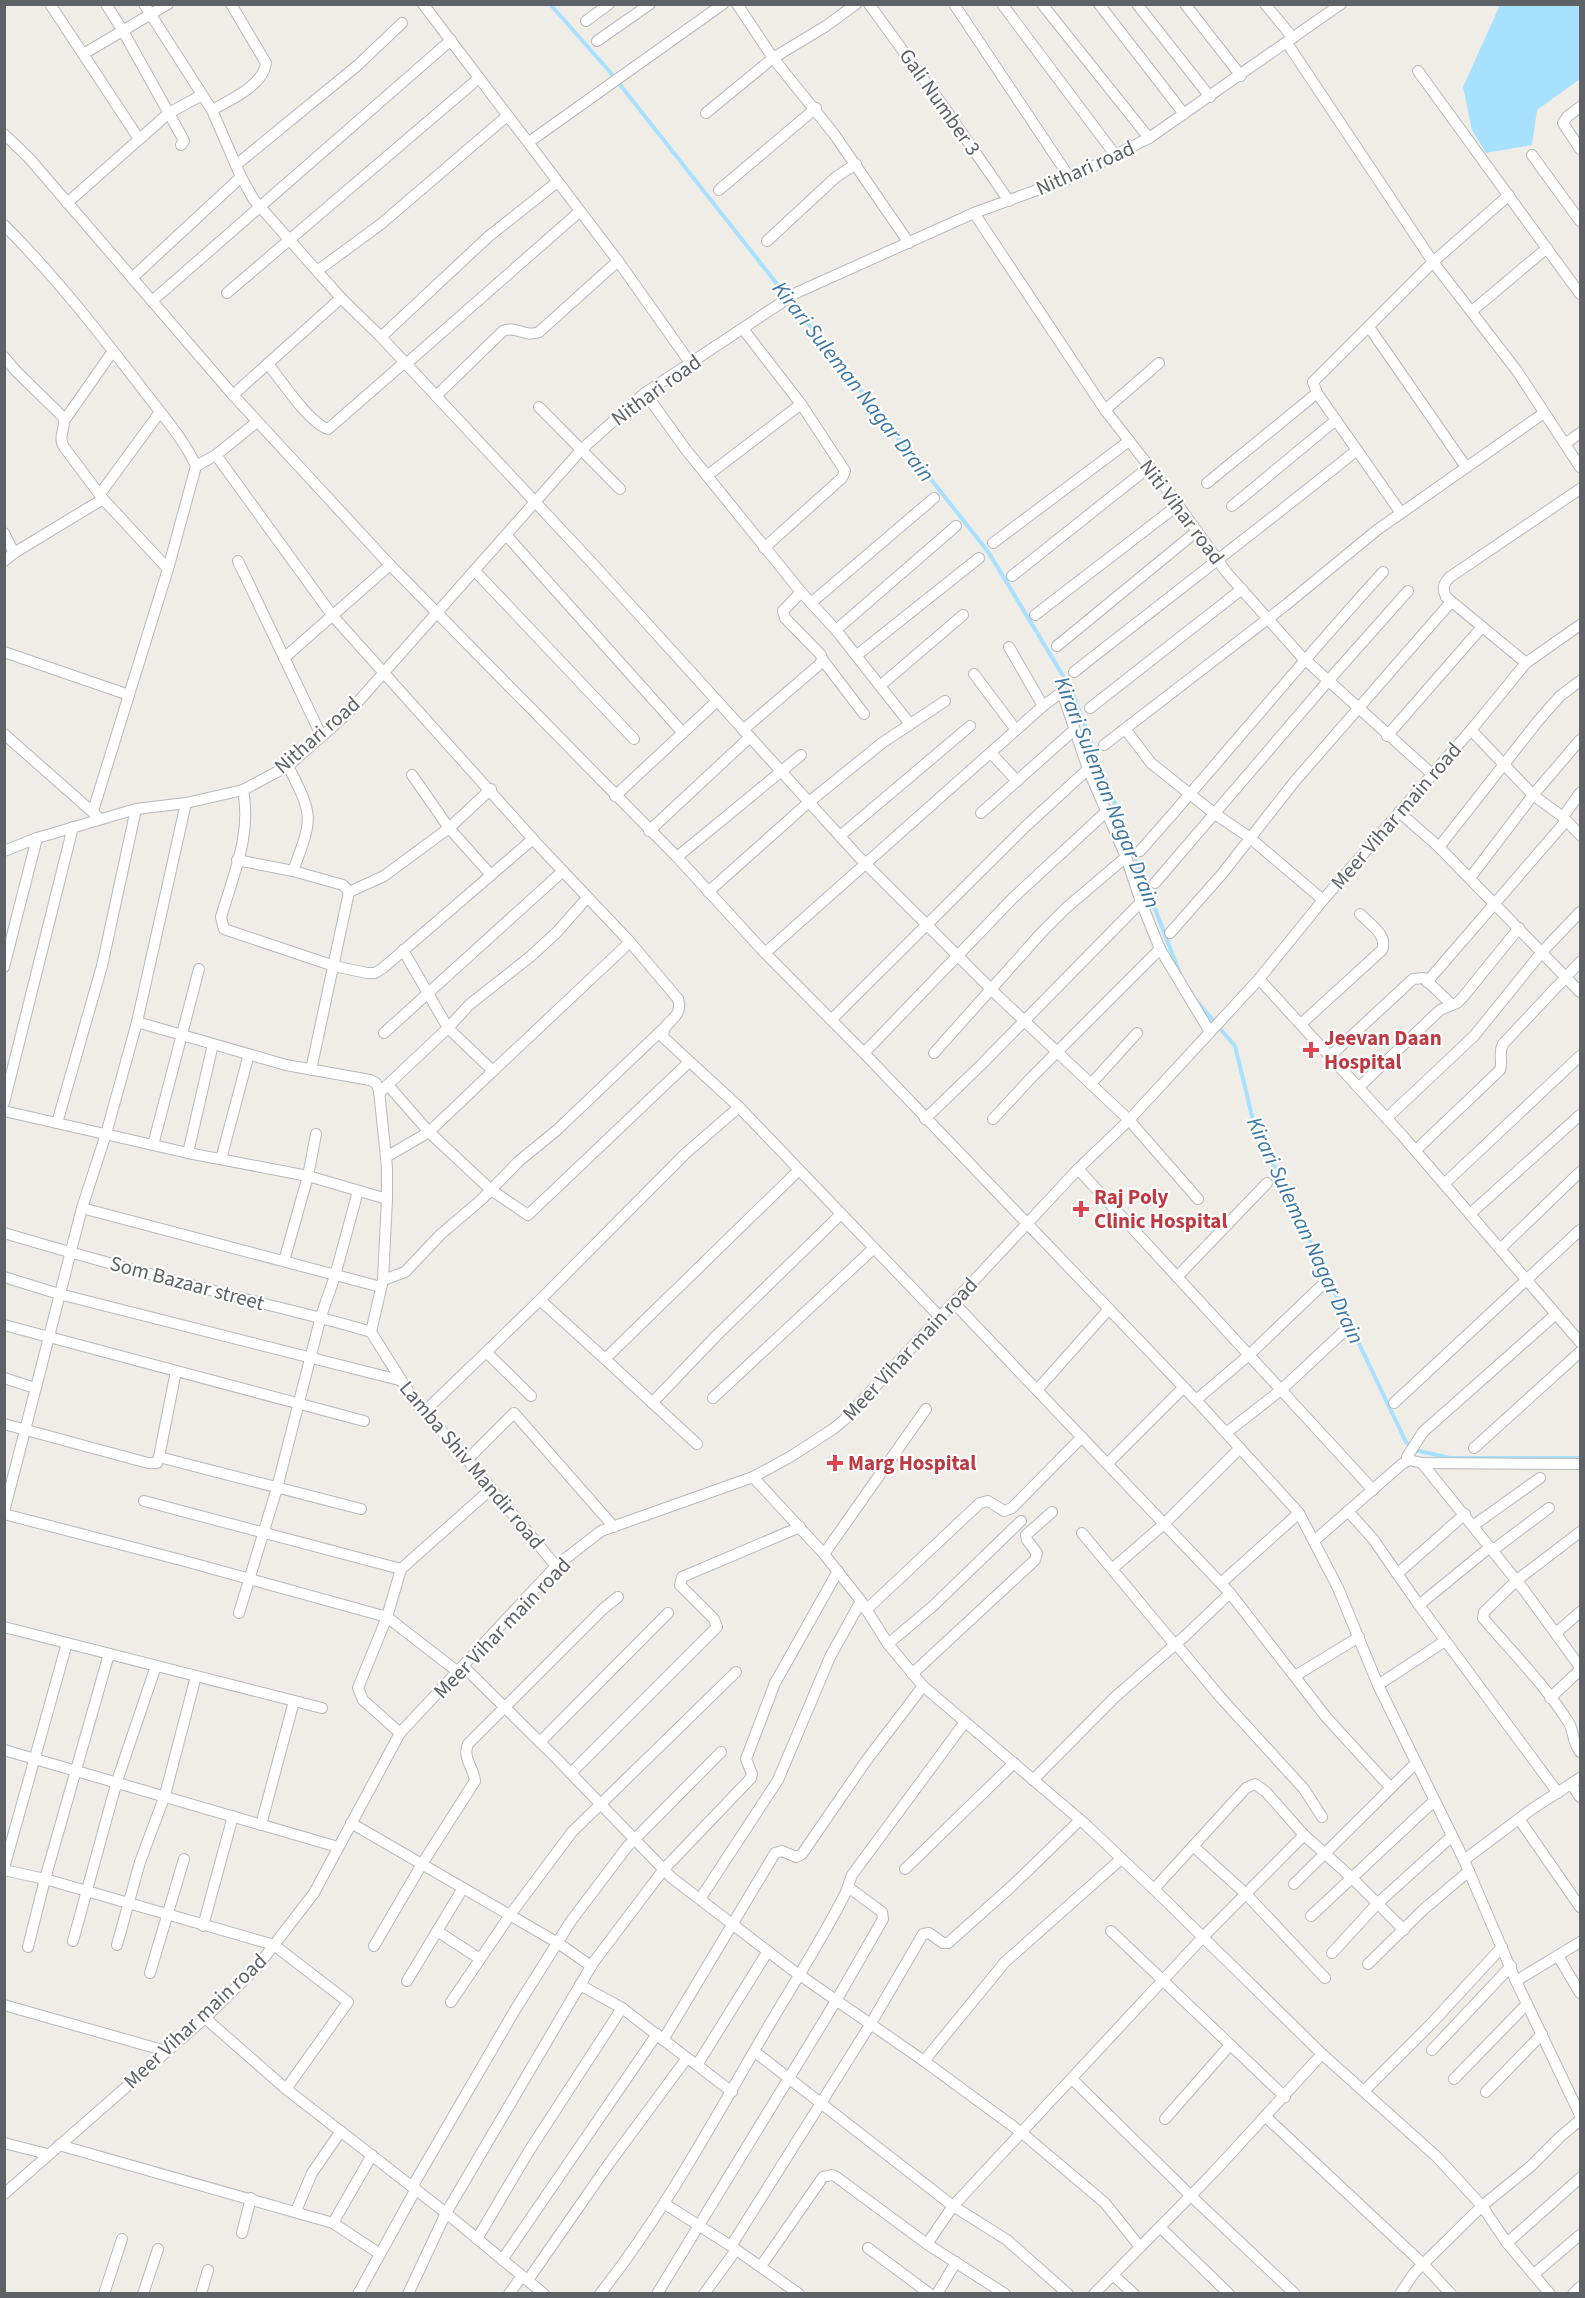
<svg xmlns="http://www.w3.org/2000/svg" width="1585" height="2298" font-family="'Source Sans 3',sans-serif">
	<rect width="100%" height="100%" fill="#f0ede6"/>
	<path fill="#a8e0ff" d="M1500,5H1580V79L1537,110L1532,145L1486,153L1472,130L1463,87Z"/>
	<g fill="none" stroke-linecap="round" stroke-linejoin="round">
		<g stroke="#a8e0ff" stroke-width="4">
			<path d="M550,4L610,72L989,553L1071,689L1180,974"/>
			<path d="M1194,998L1235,1046L1254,1124L1406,1442L1415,1450L1450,1458H1580"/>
		</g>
		<g stroke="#b7b9bd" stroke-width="12">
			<g id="street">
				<path d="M50,4L139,139"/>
				<path d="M106,4L123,31L182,137L184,141L181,145"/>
				<path d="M144,4L212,110L241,177L254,200L341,298L381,337L594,565L857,855L999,997L1129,1120L1198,1199"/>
				<path d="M423,4L618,261L691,364"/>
				<path d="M737,4L773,58L834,134L909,243"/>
				<path d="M869,4L941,103L1009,201"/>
				<path d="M954,4L1070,178"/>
				<path d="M1002,4L1116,156"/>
				<path d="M1042,4L1149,138"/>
				<path d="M1099,4L1184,114"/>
				<path d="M1137,4L1210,97"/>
				<path d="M1185,4L1241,76"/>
				<path d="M1265,4L1293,38"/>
				<path d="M586,21L609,4"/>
				<path d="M597,41L650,4"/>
				<path d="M1287,43L1433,262L1517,371L1580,467"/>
				<path d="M85,53L168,4"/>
				<path d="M1418,71L1580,294"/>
				<path d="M1580,107L1567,117L1563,123L1580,149"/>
				<path d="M212,110C230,100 263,86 266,63L231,4"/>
				<path d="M706,113L773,58L826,26L856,4"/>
				<path d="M4,134L29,158L233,395L390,565L677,857L765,953L864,1053L1196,1400L1299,1513L1338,1588L1378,1685L1464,1860L1516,1981L1580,2115"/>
				<path d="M529,142L723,4"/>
				<path d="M1532,155L1580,221"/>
				<path d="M236,165L358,65L402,23"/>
				<path d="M719,190L816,108"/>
				<path d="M67,203L169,113L202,95"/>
				<path d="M974,213L1105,410L1163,484L1227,573L1301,656L1432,774"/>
				<path d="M4,225C54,275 98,331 141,387C159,411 184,439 196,466L168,569L93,811"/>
				<path d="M767,241L836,177L856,164"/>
				<path d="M317,271L381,224L507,116"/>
				<path d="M132,278L241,177"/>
				<path d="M227,293L479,78"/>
				<path d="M152,301L451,40"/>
				<path d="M1472,311L1547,248"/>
				<path d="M1369,327L1466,467"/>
				<path d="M743,329L801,404L845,471L842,478L764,548"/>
				<path d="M381,337L488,237L556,183"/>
				<path d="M4,357L16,371L63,417C67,428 57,436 64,447L103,499L168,569"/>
				<path d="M268,364C281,380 309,423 328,429L405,362"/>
				<path d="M406,364L579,212"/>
				<path d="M645,393L687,451L801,592L836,630L910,724"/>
				<path d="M233,395L341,298"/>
				<path d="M436,396L503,331C516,325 525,338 539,332L618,261"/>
				<path d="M539,407L620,489"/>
				<path d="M1105,410L1159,363"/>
				<path d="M64,421L113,351"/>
				<path d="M1565,444L1580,433"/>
				<path d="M216,455L332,615L540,847L630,942L678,999C685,1020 659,1021 664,1038L739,1107L686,1153L540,1300L424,1412"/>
				<path d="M196,466L216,455L257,422"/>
				<path d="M708,475L801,404"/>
				<path d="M1207,483L1317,393"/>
				<path d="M100,494L160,412"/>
				<path d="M1232,506L1336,420"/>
				<path d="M1401,513L1317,393L1313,382L1433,262L1509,195"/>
				<path d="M4,533L14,553"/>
				<path d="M507,536L683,733"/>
				<path d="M993,543L1129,441"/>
				<path d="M4,561L14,553L103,499"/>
				<path d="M238,561L321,735"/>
				<path d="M475,571L634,739"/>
				<path d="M1012,576L1149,467"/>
				<path d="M811,603L934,498"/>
				<path d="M1035,615L1178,505"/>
				<path d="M836,630L956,526"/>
				<path d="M1057,646L1197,531"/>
				<path d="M1009,647L1043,706"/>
				<path d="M4,652L129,695"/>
				<path d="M857,655L979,558"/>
				<path d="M284,658L390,565"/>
				<path d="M822,659L864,714"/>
				<path d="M1526,663L1446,597C1442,588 1443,584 1450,577L1580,489"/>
				<path d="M1074,672C1168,598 1264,525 1357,450"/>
				<path d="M974,674L1016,730"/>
				<path d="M881,685L963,615"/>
				<path d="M1090,708L1242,589"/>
				<path d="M743,730L820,664L822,659L821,655L785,618L783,611L801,592"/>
				<path d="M1126,730L1151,763L1215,814L1249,837L1323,900"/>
				<path d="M1471,730L1533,795L1563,817L1580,835"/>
				<path d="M4,734L97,816"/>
				<path d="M1387,736L1482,627"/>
				<path d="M1104,745L1287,604L1377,530L1544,413"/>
				<path d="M991,753L1017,781"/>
				<path d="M288,766C314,817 313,817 293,871"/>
				<path d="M412,775L449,828L491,875"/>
				<path d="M243,790C252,834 233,876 221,917L224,929L334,966L367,973H375L383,968L533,839"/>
				<path d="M615,796L717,701"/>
				<path d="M1399,812L1439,847L1580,992"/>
				<path d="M981,813L1074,730"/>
				<path d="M1563,817L1580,793"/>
				<path d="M649,831L750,737"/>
				<path d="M840,836L970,726"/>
				<path d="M1439,847L1538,721L1560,696L1580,681"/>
				<path d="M4,851L37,838L136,809L186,803L243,790L288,766L348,713L582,449L645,393L796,293L974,213L1070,178L1149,138L1341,4"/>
				<path d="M1140,851C1222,759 1300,663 1383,572"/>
				<path d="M677,857L801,755"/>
				<path d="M237,860L293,871L343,885L349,892L311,1070"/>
				<path d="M1470,878L1533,795L1580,740"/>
				<path d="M1155,883L1328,681L1408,591"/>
				<path d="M349,892L384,876L449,828L491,789"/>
				<path d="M708,892L809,802L882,743L945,701"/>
				<path d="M1170,933L1222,874L1295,781L1451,602"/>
				<path d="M403,950L448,1028L469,1005L531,956L557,932L587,898"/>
				<path d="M765,953L1043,706L1062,692L1088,769L1126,857L1141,902L1160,949L1210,1032"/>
				<path d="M4,967L37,838"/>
				<path d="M1259,979L1401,1134L1580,1342"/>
				<path d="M1427,982L1566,821"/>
				<path d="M831,1020L1025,827L1088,769"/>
				<path d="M137,1022L286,1065L370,1080L376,1083L379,1090L387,1168V1199L383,1280L371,1332"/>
				<path d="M1301,1024L1382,950C1388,935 1370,924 1360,914"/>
				<path d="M384,1033L563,871"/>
				<path d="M864,1053L1014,897L1106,812"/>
				<path d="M934,1053L1042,932L1066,908L1126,857"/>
				<path d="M1330,1056L1413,979L1424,978L1451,1004"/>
				<path d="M1091,1084L1137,1033"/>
				<path d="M388,1085L429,1132L493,1071"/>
				<path d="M1359,1087L1440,1010L1457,1003L1463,997L1519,928"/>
				<path d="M379,1093L448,1028L493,1071L630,942"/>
				<path d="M4,1103L73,827"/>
				<path d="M739,1107L940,1317"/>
				<path d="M4,1111L188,1153L308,1176L387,1199"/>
				<path d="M1387,1118L1474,1036L1542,952L1580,912"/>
				<path d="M925,1119L980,1066L1141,902"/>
				<path d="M993,1119L1032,1077L1160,949"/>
				<path d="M57,1123L102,966L136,809"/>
				<path d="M153,1145L199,969"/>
				<path d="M1416,1150L1500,1070C1503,1061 1498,1053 1503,1044L1580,962"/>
				<path d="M188,1153L213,1044"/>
				<path d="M386,1157L429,1132L491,1190L528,1215L689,1062"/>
				<path d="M221,1159L249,1054"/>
				<path d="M1078,1169L1373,1490"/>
				<path d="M1444,1184L1580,1056"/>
				<path d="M82,1208L381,1287"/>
				<path d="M1470,1214L1580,1115"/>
				<path d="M4,1233C91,1259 178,1282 265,1304C300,1313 336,1321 371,1332"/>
				<path d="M1500,1249L1580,1172"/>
				<path d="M284,1261L308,1176L316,1134"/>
				<path d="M4,1277L59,1294L399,1380"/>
				<path d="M1177,1277L1267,1183"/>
				<path d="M383,1280L405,1272L441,1234L481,1200L519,1161L557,1130L664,1028"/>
				<path d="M540,1300L605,1359L799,1170"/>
				<path d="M954,1303L1230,1593L1326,1717L1390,1787"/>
				<path d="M4,1325L364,1421"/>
				<path d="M371,1332L415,1402L460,1451L556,1566"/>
				<path d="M486,1352L531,1396"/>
				<path d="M605,1359L697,1444"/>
				<path d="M4,1378L35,1388"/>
				<path d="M1037,1390L1109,1309"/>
				<path d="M713,1398L874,1248"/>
				<path d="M1196,1400L1249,1355L1320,1287"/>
				<path d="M652,1403L716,1336L841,1214"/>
				<path d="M1394,1403L1580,1230"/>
				<path d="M4,1424L148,1463H157L159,1457L361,1509"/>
				<path d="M1226,1433L1281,1390L1342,1333"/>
				<path d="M1474,1448L1580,1352"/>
				<path d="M159,1457L176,1371"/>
				<path d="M1407,1457L1423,1432L1556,1314"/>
				<path d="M467,1460L514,1413L614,1527"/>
				<path d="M1422,1463L1524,1590L1580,1667"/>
				<path d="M1107,1464L1183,1388"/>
				<path d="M753,1477L824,1554L861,1601L888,1644L923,1686L1084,1823L1161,1896L1322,2054L1437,2157L1482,2206L1507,2243L1550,2294"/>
				<path d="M144,1501L401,1569"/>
				<path d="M1348,1511L1373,1539L1419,1605L1558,1793"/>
				<path d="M4,1512L82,1208L106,1134L137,1022L186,803"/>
				<path d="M4,1514L181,1560L387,1617L458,1672"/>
				<path d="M1474,1525L1540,1478"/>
				<path d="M1580,1532L1517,1580L1484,1612L1483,1618C1512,1652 1545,1685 1569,1723C1575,1734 1571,1739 1580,1752"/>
				<path d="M1082,1533L1175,1645"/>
				<path d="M1314,1541L1402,1464L1409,1460L1422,1463L1580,1464"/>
				<path d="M1493,1550L1549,1508"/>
				<path d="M824,1554L926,1409"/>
				<path d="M1112,1569L1164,1524L1240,1448"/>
				<path d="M1397,1574L1465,1514"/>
				<path d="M1221,1583L1299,1513"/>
				<path d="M1419,1605L1490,1547"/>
				<path d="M866,1610L980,1503L988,1501L1004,1511L1012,1508L1082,1437"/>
				<path d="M239,1613L277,1488L321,1316L335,1276L358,1191"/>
				<path d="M4,1627L322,1708"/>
				<path d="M1556,1633L1580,1612"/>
				<path d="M888,1644L933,1606L1021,1521"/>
				<path d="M1176,1644L1221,1698L1304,1789L1322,1817"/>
				<path d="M463,1666L557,1759L672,1878L791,1969L924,2061L1022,2133L1105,2203L1140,2247"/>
				<path d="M912,1674L1035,1560L1037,1553L1027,1540L1026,1535L1052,1512"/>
				<path d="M1295,1676L1359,1637"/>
				<path d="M1378,1685L1445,1641"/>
				<path d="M1550,1698L1580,1670"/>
				<path d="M400,1733L363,1700L358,1688L387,1617L401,1569L491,1489"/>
				<path d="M540,1742L668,1613"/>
				<path d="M4,1750L338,1847"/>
				<path d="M571,1773L717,1627L714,1619L680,1585L682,1577L800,1527"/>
				<path d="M1033,1780L1115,1697L1185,1636L1230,1593"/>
				<path d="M1571,1784L1580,1797"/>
				<path d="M1519,1819L1580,1907"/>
				<path d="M351,1823L558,1943L591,1966"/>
				<path d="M261,1825L294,1701"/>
				<path d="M1193,1846L1246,1894L1325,1978"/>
				<path d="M1464,1860L1532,1809L1580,1778"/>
				<path d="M4,1868L67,1643"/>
				<path d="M905,1869L1014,1763"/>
				<path d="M4,1870L45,1879L274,1945L348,2002L286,2089"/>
				<path d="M1294,1884L1416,1763"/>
				<path d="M1154,1889L1246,1788L1255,1784L1266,1792L1304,1835L1351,1877L1404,1930"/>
				<path d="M700,1899L778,1780L830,1657L861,1601"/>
				<path d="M1311,1916L1434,1801"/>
				<path d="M203,1926L233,1816"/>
				<path d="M437,1931L480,1959"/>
				<path d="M1111,1931L1285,2097"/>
				<path d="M73,1941L117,1781L156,1666"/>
				<path d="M117,1945L140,1862L165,1795L196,1676"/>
				<path d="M374,1946L422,1864L475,1781C474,1768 462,1758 468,1744L603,1609L618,1597"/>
				<path d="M28,1947L45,1879L109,1654"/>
				<path d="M1332,1953L1377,1904L1451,1837"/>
				<path d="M1558,1956L1580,1993"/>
				<path d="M1368,1964L1423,1910L1469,1871"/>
				<path d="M150,1973L184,1859"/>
				<path d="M407,1981L463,1888"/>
				<path d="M1516,1981L1580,1942"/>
				<path d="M580,1985L622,2008L687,2058"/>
				<path d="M451,2002L510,1915L572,1832L736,1672"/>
				<path d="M4,2005L166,2051"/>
				<path d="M205,2018L286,2089L446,2213L544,2294"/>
				<path d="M663,2040L775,1853L782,1851L796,1857L802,1854L866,1761L923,1686"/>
				<path d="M1432,2050L1511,1966"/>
				<path d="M755,2052L953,2206L1007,2240L1068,2294"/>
				<path d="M924,2061L1005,1962L1121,1859"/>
				<path d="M697,2065L732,2092"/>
				<path d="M1072,2079L1191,2196L1295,2294"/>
				<path d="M1454,2079L1527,2004"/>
				<path d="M1364,2091L1430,2025L1502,1947"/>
				<path d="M1486,2092L1542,2034"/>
				<path d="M1266,2117L1423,2264L1451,2294"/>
				<path d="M1165,2119L1230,2045"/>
				<path d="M4,2143L47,2154"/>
				<path d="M59,2145L333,2223L380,2254"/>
				<path d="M412,2187L515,2010L571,1921L627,1847L721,1752"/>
				<path d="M4,2194L205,2018L257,1967L314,1893L400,1733L556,1566L601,1531L753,1477L790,1457L833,1429L844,1420L1078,1169L1129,1120L1259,979L1323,900L1471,730L1526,663L1580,625"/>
				<path d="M665,2204L731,2246L799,2294"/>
				<path d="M296,2211L312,2173L341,2131"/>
				<path d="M333,2223L372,2155"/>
				<path d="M1160,2227L1229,2294"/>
				<path d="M242,2233L251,2198"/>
				<path d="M477,2239L529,2151L622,2008"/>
				<path d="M1507,2243L1580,2178"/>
				<path d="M927,2244L953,2206L1203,1937L1304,1835"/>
				<path d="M731,2246L870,2025L923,1934L929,1933L943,1943H948L1012,1886L1080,1820"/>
				<path d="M868,2248L930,2294"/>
				<path d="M502,2260L657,2034"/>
				<path d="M761,2266L823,2177L831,2175L835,2176L927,2244L1005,2294"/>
				<path d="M1534,2274L1580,2235"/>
				<path d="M1113,2275L1134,2294"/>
				<path d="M528,2280L608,2165L687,2058L697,2065L768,1951"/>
				<path d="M104,2294L122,2239"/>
				<path d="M143,2294L158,2249"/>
				<path d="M201,2294L208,2270"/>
				<path d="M358,2294L416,2189"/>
				<path d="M408,2294L446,2213L593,1963L664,1869L751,1778L752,1774L746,1759L775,1683L838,1571"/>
				<path d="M509,2294L522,2276"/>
				<path d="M600,2294C666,2210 715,2118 768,2027C794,1983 821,1941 844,1896C848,1889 849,1882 852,1875L965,1722"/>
				<path d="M657,2294L836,2001L883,1919L882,1912L848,1887"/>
				<path d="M704,2294L736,2250"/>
				<path d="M937,2294L956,2262"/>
				<path d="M1094,2294L1213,2173L1322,2054"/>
				<path d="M1400,2294L1414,2273L1482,2206L1531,2166L1560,2137L1580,2120"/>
				<path d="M1573,2294L1580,2287"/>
			</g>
		</g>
		<use href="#street" stroke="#fff" stroke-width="10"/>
	</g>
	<g fill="#e0444e" stroke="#fff" stroke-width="2">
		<path d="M1308 1041h6v6h6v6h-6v6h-6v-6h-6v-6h6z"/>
		<path d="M1078 1200h6v6h6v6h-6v6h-6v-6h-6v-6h6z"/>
		<path d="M832 1454h6v6h6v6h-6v6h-6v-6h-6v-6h6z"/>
	</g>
	<g text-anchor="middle" stroke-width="4.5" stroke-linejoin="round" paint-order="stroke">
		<g font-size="21" fill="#5e6267" stroke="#fff">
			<text transform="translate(940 102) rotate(55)" y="7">Gali Number 3</text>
			<text transform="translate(1085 168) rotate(-24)" y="7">Nithari road</text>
			<text transform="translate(656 390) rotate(-36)" y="7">Nithari road</text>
			<text transform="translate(1182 512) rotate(53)" y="7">Niti Vihar road</text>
			<text transform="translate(317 735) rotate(-41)" y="7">Nithari road</text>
			<text transform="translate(1396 816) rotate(-49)" y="7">Meer Vihar main road</text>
			<text transform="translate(187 1283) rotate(15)" y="7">Som Bazaar street</text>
			<text transform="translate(910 1349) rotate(-47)" y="7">Meer Vihar main road</text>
			<text transform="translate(472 1465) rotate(50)" y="7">Lamba Shiv Mandir road</text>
			<text transform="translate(502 1628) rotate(-46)" y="7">Meer Vihar main road</text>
			<text transform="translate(195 2021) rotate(-43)" y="7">Meer Vihar main road</text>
		</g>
		<g font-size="21" font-weight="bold" fill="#be3a42" stroke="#fff" text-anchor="start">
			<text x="1324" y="1045">Jeevan Daan<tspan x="1324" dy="24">Hospital</tspan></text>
			<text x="1094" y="1204">Raj Poly<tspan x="1094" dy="24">Clinic Hospital</tspan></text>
			<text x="848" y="1470">Marg Hospital</text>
		</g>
		<g font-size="22" font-style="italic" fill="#3c76a2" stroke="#fff">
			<text transform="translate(854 381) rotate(52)" y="8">Kirari Suleman Nagar Drain</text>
			<text transform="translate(1108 792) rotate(68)" y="8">Kirari Suleman Nagar Drain</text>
			<text transform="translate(1306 1230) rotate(65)" y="8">Kirari Suleman Nagar Drain</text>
		</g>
	</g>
	<rect width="1585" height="2298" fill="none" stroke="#5e6267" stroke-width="12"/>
</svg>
